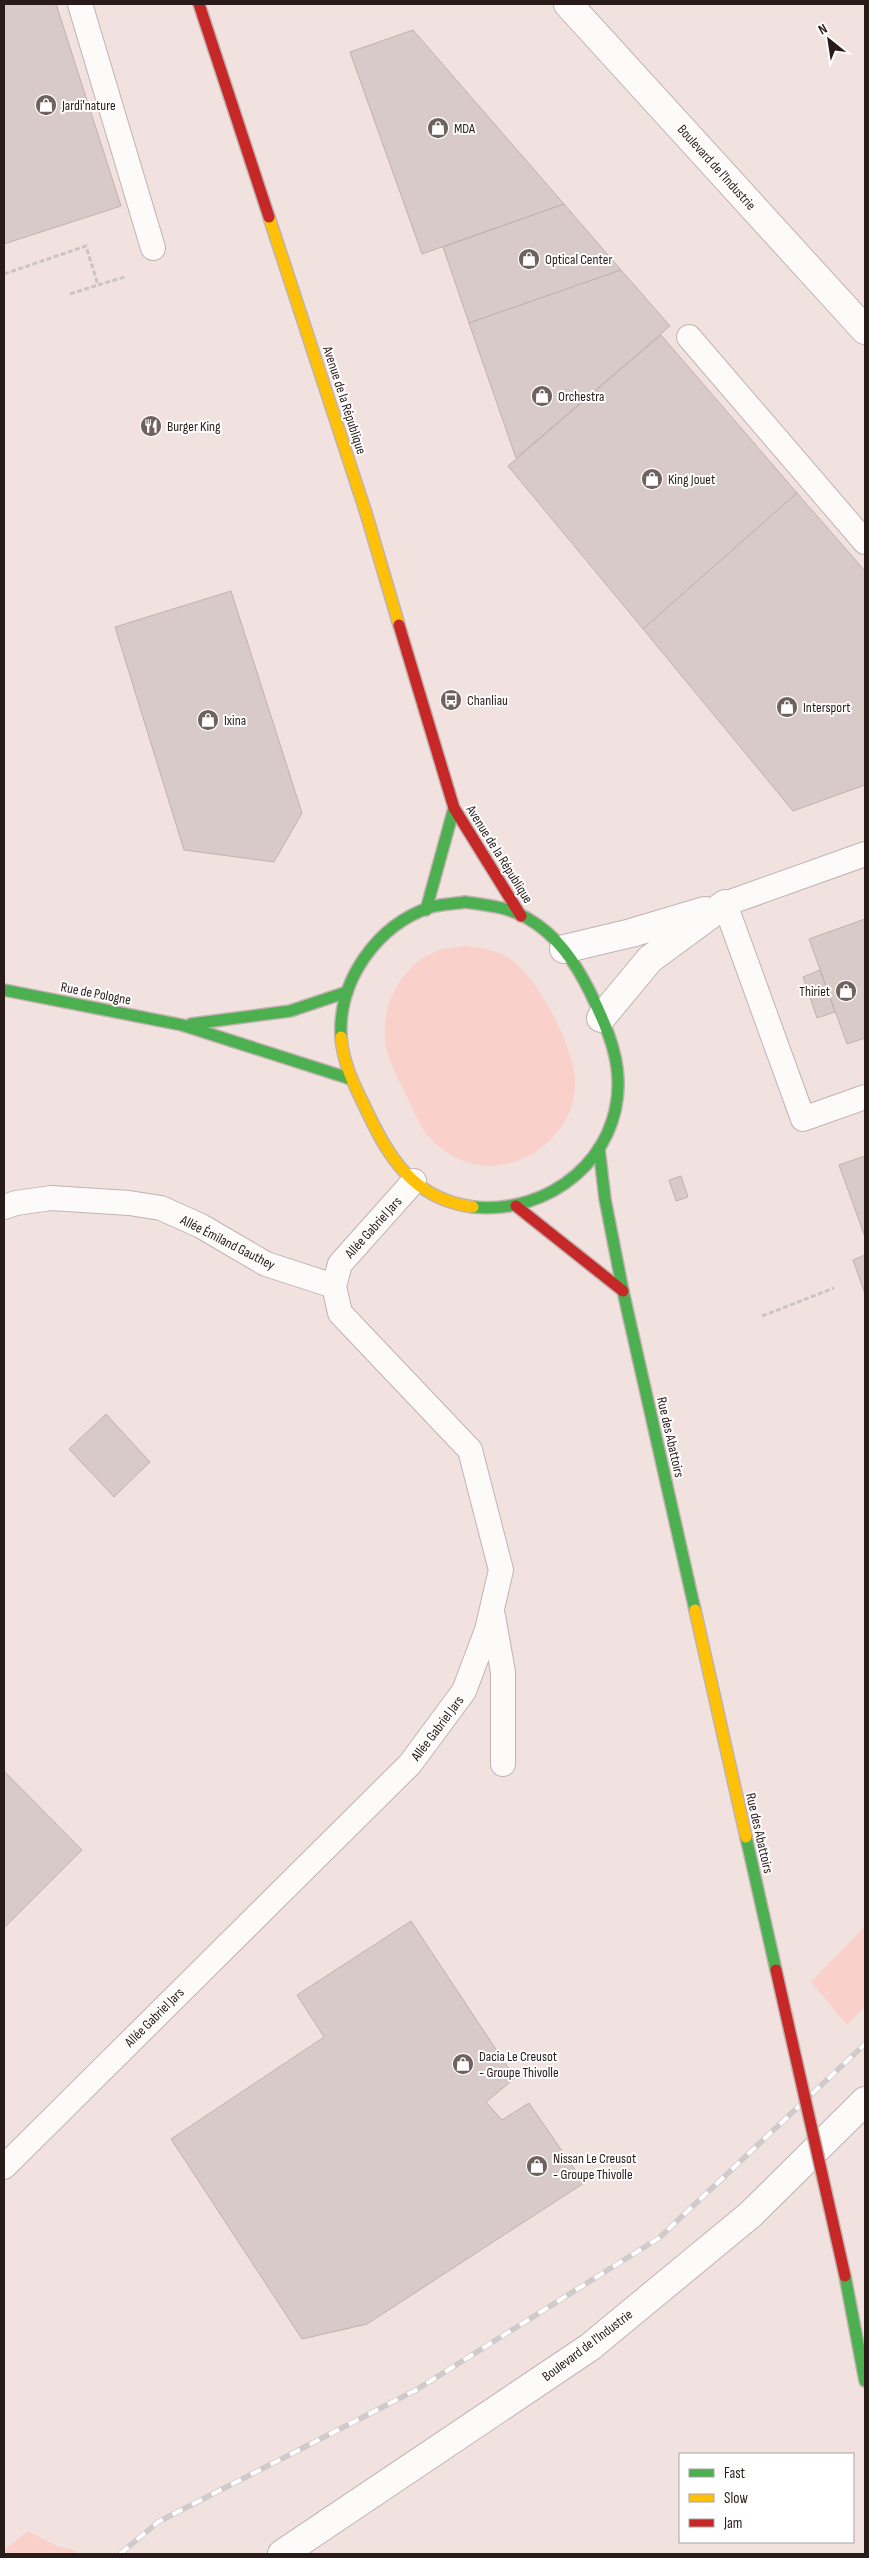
<svg xmlns="http://www.w3.org/2000/svg" width="869" height="2558" font-family="'Sofia Sans Condensed',sans-serif">
	<rect width="100%" height="100%" fill="#f2e2df"/>
	<g fill="#f9d1ca">
		<path d="M465,946C481,948 498,950 512,960C538,979 568,1038 574,1070C577,1086 574,1107 565,1121C535,1170 473,1183 431,1139C419,1127 413,1108 405,1093C398,1077 387,1059 385,1040C381,1002 404,960 443,949C450,948 458,947 465,946Z"/>
		<path d="M865,1926V2007L847,2025L811,1982Z"/>
		<path d="M28,2531L57,2546L77,2551L74,2554H4V2550Z"/>
	</g>
	<g fill="#d8cac8" stroke="#bfb2af">
		<path d="M4,4H56L121,206L4,244Z"/>
		<path d="M413,30L564,204L422,254L350,52Z"/>
		<path d="M564,204L621,270L469,323L443,247Z"/>
		<path d="M621,270L670,326L516,458L469,323Z"/>
		<path d="M661,335L797,493L643,629L508,466Z"/>
		<path d="M797,493L865,571V785L793,811L643,629Z"/>
		<path d="M231,591L302,813L274,862L184,850L115,627Z"/>
		<path d="M865,919V1038L847,1044L809,939Z"/>
		<path d="M820,970L835,1012L817,1018L803,977Z"/>
		<path d="M865,1156V1237L839,1165Z"/>
		<path d="M681,1176L688,1197L676,1201L669,1180Z"/>
		<path d="M865,1255V1294L853,1260Z"/>
		<path d="M106,1414L150,1462L114,1497L69,1449Z"/>
		<path d="M4,1771L82,1850L4,1928Z"/>
		<path d="M411,1921L515,2078L486,2102L502,2120L529,2103L584,2183L367,2324L302,2339L171,2139L324,2037L297,1995Z"/>
	</g>
	<g fill="none" stroke-linecap="round" stroke-linejoin="round">
		<g stroke="#c1b3b1" stroke-width="26">
			<g id="lane">
				<path d="M80,4L153,248"/>
				<path d="M689,337L865,542"/>
				<path d="M865,854L725,904L803,1119L865,1097"/>
				<path d="M4,1207L16,1203L51,1198L129,1203L161,1208L201,1226L266,1264L334,1286"/>
				<path d="M493,1616L503,1672V1764"/>
				<path d="M4,2167L410,1764L464,1691L487,1630L501,1570L470,1450L340,1313L334,1286L340,1264L414,1181"/>
			</g>
		</g>
		<g stroke="#c1b3b1" stroke-width="30">
			<g id="street">
				<path d="M568,4L865,330"/>
				<path d="M564,949L631,933L705,911"/>
				<path d="M601,1018L650,959L725,904"/>
				<path d="M282,2554L590,2347L751,2214L865,2101"/>
			</g>
		</g>
		<g stroke="#c1b3b1" stroke-width="14">
			<g id="fast">
				<path d="M465,902C486,905 508,907 527,918C557,935 575,962 590,992C603,1019 617,1049 618,1079C621,1158 549,1215 473,1207"/>
				<path d="M426,910L454,808"/>
				<path d="M4,990L182,1025L351,1079"/>
				<path d="M191,1024L290,1011L347,992"/>
				<path d="M341,1037C338,980 377,925 431,907C442,904 454,904 465,902"/>
				<path d="M599,1148L605,1199L623,1291L695,1610"/>
				<path d="M746,1837L776,1970"/>
				<path d="M845,2276L865,2381"/>
			</g>
		</g>
		<g stroke="#c1b3b1" stroke-width="14">
			<g id="slow">
				<path d="M269,217L366,513L399,625"/>
				<path d="M341,1037C343,1062 353,1083 364,1105C387,1155 412,1199 473,1207"/>
				<path d="M695,1610L746,1837"/>
			</g>
		</g>
		<g stroke="#c1b3b1" stroke-width="14">
			<g id="jam">
				<path d="M199,4L269,217"/>
				<path d="M399,625L454,808L521,916"/>
				<path d="M516,1206L623,1291"/>
			</g>
		</g>
		<g stroke="#cbc4c4" stroke-width="3" stroke-dasharray="5 2.5" stroke-linecap="butt">
			<path d="M4,274L86,246L98,285L125,277"/>
			<path d="M70,294L98,285"/>
			<path d="M762,1316L834,1288"/>
		</g>
		<use href="#lane" stroke="#fdfbfa" stroke-width="24"/>
		<use href="#street" stroke="#fdfbfa" stroke-width="28"/>
		<use href="#fast" stroke="#4caf50" stroke-width="11"/>
		<use href="#slow" stroke="#ffc107" stroke-width="11"/>
		<use href="#jam" stroke="#c62828" stroke-width="11"/>
		<g stroke="#d0cbcb" stroke-width="5.5">
			<path id="rail" d="M120,2554L158,2522L416,2390L659,2238L865,2044"/>
		</g>
		<use href="#rail" stroke="#fff" stroke-width="4" stroke-dasharray="11" stroke-linecap="butt"/>
		<g stroke="#c1b3b1" stroke-width="14" stroke-linecap="butt">
			<path id="jam-bridge" d="M776,1970L845,2276"/>
		</g>
		<use href="#jam-bridge" stroke="#c62828" stroke-width="11"/>
	</g>
	<defs>
		<g id="shop-disc" transform="scale(1.125)"><circle r="9.5" fill="#6f615e" stroke="#fff"/><path d="M-5-2.5h2.3a2.7 3.5 0 0 1 5.4 0H5L5.5 6h-11ZM-1.5-2.5h3a1.5 2.3 0 0 0-3 0Z" fill="#fff"/></g>
		<g id="restaurant-disc" transform="scale(1.125)"><circle r="9.5" fill="#6f615e" stroke="#fff"/><path d="M-5-6h1v4h1v-4h1v4h1v-4h1v5L-1.5 .5V6h-2V.5L-5-1ZM5-6V6H3V1.5H1.5Q1.5-4 5-6Z" fill="#fff"/></g>
		<g id="bus-disc" transform="scale(1.125)"><circle r="9.5" fill="#6f615e" stroke="#fff"/><path d="M-5-6H5V4H4V6H2V4H-2V6H-4V4H-5ZM-3.5-4V0h7V-4ZM-3.5 1.2v1.5H-2V1.2ZM2 1.2v1.5H3.5V1.2Z" fill="#fff"/></g>
	</defs>
	<g fill-rule="evenodd">
		<use href="#shop-disc" x="46" y="105"/>
		<use href="#shop-disc" x="438" y="128"/>
		<use href="#shop-disc" x="529" y="259"/>
		<use href="#shop-disc" x="542" y="396"/>
		<use href="#restaurant-disc" x="151" y="426"/>
		<use href="#shop-disc" x="652" y="479"/>
		<use href="#bus-disc" x="451" y="700"/>
		<use href="#shop-disc" x="787" y="707"/>
		<use href="#shop-disc" x="208" y="720"/>
		<use href="#shop-disc" x="846" y="991"/>
		<use href="#shop-disc" x="463" y="2064"/>
		<use href="#shop-disc" x="537" y="2166"/>
	</g>
	<g text-anchor="middle" stroke-width="4" stroke-linejoin="round" paint-order="stroke">
		<g font-size="14" fill="#281b19" stroke="#fff" text-anchor="start">
			<text x="62" y="110">Jardi'nature</text>
			<text x="454" y="133">MDA</text>
			<text x="545" y="264">Optical Center</text>
			<text x="558" y="401">Orchestra</text>
			<text x="167" y="431">Burger King</text>
			<text x="668" y="484">King Jouet</text>
			<text x="467" y="705">Chanliau</text>
			<text x="803" y="712">Intersport</text>
			<text x="224" y="725">Ixina</text>
			<text x="830" y="996" text-anchor="end">Thiriet</text>
			<text x="479" y="2061">Dacia Le Creusot<tspan x="479" dy="16">- Groupe Thivolle</tspan></text>
			<text x="553" y="2163">Nissan Le Creusot<tspan x="553" dy="16">- Groupe Thivolle</tspan></text>
		</g>
		<g font-size="14" fill="#281b19" stroke="#fff">
			<text transform="translate(717 167) rotate(48)" y="5">Boulevard de l'Industrie</text>
			<text transform="translate(345 400) rotate(72)" y="5">Avenue de la République</text>
			<text transform="translate(500 854) rotate(58)" y="5">Avenue de la République</text>
			<text transform="translate(96 993) rotate(11)" y="5">Rue de Pologne</text>
			<text transform="translate(373 1227) rotate(-48)" y="5">Allée Gabriel Jars</text>
			<text transform="translate(228 1242) rotate(27)" y="5">Allée Émiland Gauthey</text>
			<text transform="translate(671 1437) rotate(77)" y="5">Rue des Abattoirs</text>
			<text transform="translate(437 1728) rotate(-53)" y="5">Allée Gabriel Jars</text>
			<text transform="translate(760 1833) rotate(77)" y="5">Rue des Abattoirs</text>
			<text transform="translate(154 2017) rotate(-45)" y="5">Allée Gabriel Jars</text>
			<text transform="translate(587 2345) rotate(-37)" y="5">Boulevard de l'Industrie</text>
		</g>
	</g>
	<rect width="869" height="2558" fill="none" stroke="#281b19" stroke-width="10"/>
	<rect x="679" y="2453" width="175" height="90" fill="#ffffff" stroke="#a9a4a3"/>
	<rect x="689" y="2469" width="25" height="8" fill="#4caf50" stroke="#a9a4a3"/>
	<text x="724" y="2478" font-size="15" fill="#281b19">Fast</text>
	<rect x="689" y="2494" width="25" height="8" fill="#ffc107" stroke="#a9a4a3"/>
	<text x="724" y="2503" font-size="15" fill="#281b19">Slow</text>
	<rect x="689" y="2519" width="25" height="8" fill="#c62828" stroke="#a9a4a3"/>
	<text x="724" y="2528" font-size="15" fill="#281b19">Jam</text>
	<g transform="translate(829 40) rotate(330)" stroke="#ffffff" stroke-width="4" paint-order="stroke">
	<path d="M0-4L9 19L0 12L-9 19Z" fill="#281b19"/>
	<text y="-8" font-size="14" font-weight="bold" text-anchor="middle" fill="#281b19">N</text>
	</g>
</svg>
